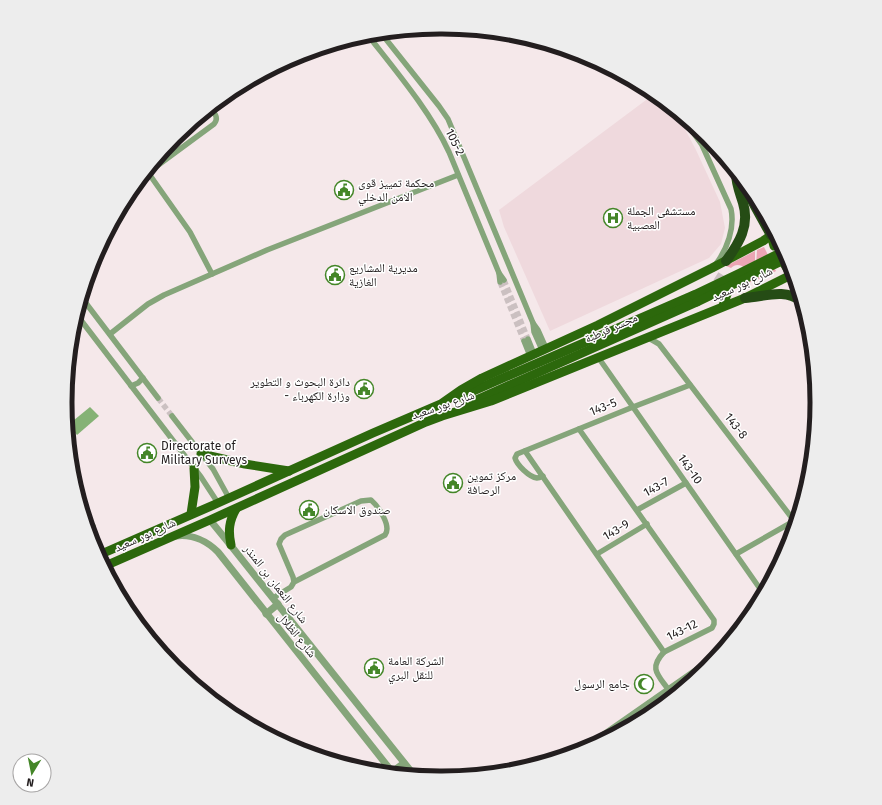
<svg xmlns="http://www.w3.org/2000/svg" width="882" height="805" font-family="'Fira Sans','Noto Naskh Arabic',sans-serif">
	<rect width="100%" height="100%" fill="#f5e8ea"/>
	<path fill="#efd9dd" d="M654,94L676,112L696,150L720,202L725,228L721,244L709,258L550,331L504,227L499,210Z"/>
	<g fill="#eba5b4">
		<path d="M764,247L776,271L769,275L756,266L757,250Z"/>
		<path d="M755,251V266L768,275L736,288L745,268C740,264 735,264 731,268L726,266Z"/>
	</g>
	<path fill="#85b275" d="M90,407L99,416L77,435L68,425Z"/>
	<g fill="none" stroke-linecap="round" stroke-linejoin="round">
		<g stroke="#cbc0c1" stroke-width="5.5" stroke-dasharray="5.5 3" stroke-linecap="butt">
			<path d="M504,280L528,339"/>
			<path d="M500,282L524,341"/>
			<path d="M158,398L172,416"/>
		</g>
		<path stroke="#cbc0c1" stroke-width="9" stroke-dasharray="9 4.5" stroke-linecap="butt" d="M716,276L724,281L727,287"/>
		<g stroke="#85a57a" stroke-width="5.5">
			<path d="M381,33L439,106L448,119L533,323L538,330L546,348"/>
			<path d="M367,34C395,70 430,111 449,152L499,273L504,280"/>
			<path d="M682,117L702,145L731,209C735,228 727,249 716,264"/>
			<path d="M147,171L190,232L212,274"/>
			<path d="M142,177L214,124C219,118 215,114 211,108"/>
			<path d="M499,273L500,282"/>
			<path d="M82,298L158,398"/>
			<path d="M77,315L201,477L218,503"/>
			<path d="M533,323L534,332L542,350"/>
			<path d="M110,334L148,304L164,295L267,250L458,175"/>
			<path d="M647,337L659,344L795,522"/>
			<path d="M528,339L534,354"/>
			<path d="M524,341L530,356"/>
			<path d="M598,357L763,593"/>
			<path d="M131,386L138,383L143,378"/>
			<path d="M172,416L213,469L229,498"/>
			<path d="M525,451L664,652L712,628L714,624V620L579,429"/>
			<path d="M543,476C541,477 539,478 537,478C529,477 517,465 515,458L517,454L633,407L690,385"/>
			<path d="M637,510L686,483"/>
			<path d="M85,515L93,526"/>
			<path d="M597,554L647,524"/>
			<path d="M736,554L794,521"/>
			<path d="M273,598L291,587L294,582L385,535C392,526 378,506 371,500L361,501L285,535L281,539L279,544L293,577L294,582"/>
			<path d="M664,652C649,668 657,674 668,689"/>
			<path d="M649,703L655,710"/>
			<path d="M589,747L588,745L717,655"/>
		</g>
		<g stroke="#85a57a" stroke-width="7">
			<path d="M210,520L232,547L414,775"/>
			<path d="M176,536C192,534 207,541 218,552L393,773"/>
			<path d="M266,614L278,604"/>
			<path d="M392,772L404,763"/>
		</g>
		<g stroke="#2c680c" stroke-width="9">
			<path d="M771,235L774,246"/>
			<path d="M783,262L791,275"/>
			<path d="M723,306L728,291"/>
			<path d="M457,398L694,295"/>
			<path d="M465,405L697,302"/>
			<path d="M201,454L245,464L289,471"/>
			<path d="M191,514L195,487L194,468"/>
			<path d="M231,545C228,531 229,521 236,509"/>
			<path d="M99,555L218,503L373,433L441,404L461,390L482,378L598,325L712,268L763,241L774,233"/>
			<path d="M105,566L210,520L426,422L442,416L491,401L745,298L793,274"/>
		</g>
		<g stroke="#254c15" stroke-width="10">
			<path d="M739,177L771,235"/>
			<path d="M726,261C739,243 750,226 743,203C740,193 736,184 736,173"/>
			<path d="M791,275L794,279"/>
			<path d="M745,298C764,297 784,288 801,301"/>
		</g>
		<g stroke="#2c680c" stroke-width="9">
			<path d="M694,295L740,273L784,251"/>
			<path d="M697,302L788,258"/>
		</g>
	</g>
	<defs>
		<g id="civic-ring" transform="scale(1)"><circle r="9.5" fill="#fff" stroke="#448628" stroke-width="1.5"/><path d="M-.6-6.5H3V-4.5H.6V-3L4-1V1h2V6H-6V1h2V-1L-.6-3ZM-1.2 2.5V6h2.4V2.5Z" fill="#448628"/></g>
		<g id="hospital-ring" transform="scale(1)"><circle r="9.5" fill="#fff" stroke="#448628" stroke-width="1.5"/><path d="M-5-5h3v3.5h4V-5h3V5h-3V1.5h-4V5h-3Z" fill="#448628"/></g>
		<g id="mosque-ring" transform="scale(1)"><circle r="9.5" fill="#fff" stroke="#448628" stroke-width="1.5"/><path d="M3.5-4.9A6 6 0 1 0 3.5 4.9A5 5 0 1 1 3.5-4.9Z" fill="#448628"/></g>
	</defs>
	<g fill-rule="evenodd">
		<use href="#civic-ring" x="344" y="190"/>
		<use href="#hospital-ring" x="613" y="218"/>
		<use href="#civic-ring" x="335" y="275"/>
		<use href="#civic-ring" x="364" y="389"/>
		<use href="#civic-ring" x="147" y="453"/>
		<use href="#civic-ring" x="453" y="483"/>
		<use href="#civic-ring" x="309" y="510"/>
		<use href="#civic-ring" x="374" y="668"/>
		<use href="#mosque-ring" x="644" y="684"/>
	</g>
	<g text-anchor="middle" stroke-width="3" stroke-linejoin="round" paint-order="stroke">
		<g font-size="12" fill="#231e1f" stroke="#fff">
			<text transform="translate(455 142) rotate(64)" y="4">105-2</text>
			<text transform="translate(742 284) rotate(-25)" y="4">شارع بور سعيد</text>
			<text transform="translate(611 328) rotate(-24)" y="4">مجسر قرطبة</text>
			<text transform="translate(443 405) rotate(-19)" y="4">شارع بور سعيد</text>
			<text transform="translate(603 407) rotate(-22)" y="4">143-5</text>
			<text transform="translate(736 426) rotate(52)" y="4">143-8</text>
			<text transform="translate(690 469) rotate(55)" y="4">143-10</text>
			<text transform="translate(656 487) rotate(-29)" y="4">143-7</text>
			<text transform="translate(616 530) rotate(-31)" y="4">143-9</text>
			<text transform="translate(145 535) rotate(-24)" y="4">شارع بور سعيد</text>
			<text transform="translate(276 584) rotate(52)" y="4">شارع النعمان بن المنذر</text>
			<text transform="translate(682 630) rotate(-27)" y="4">143-12</text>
			<text transform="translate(297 635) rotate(51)" y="4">شارع الظلال</text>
		</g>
		<g font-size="12" fill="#231e1f" stroke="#fff" text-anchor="start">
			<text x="358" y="187">محكمة تمييز قوى<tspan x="358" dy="14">الامن الدخلي</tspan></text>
			<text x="627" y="215">مستشفى الجملة<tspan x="627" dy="14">العصبية</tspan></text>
			<text x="349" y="272">مديرية المشاريع<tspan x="349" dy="14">الغازية</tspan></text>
			<text x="350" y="386" text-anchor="end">دائرة البحوث و التطوير<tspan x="350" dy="14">- وزارة الكهرباء</tspan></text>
			<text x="161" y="450">Directorate of<tspan x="161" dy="14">Military Surveys</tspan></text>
			<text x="467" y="480">مركز تموين<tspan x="467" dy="14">الرصافة</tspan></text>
			<text x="323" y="514">صندوق الاسكان</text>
			<text x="388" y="665">الشركة العامة<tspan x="388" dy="14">للنقل البري</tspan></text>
			<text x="630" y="688" text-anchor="end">جامع الرسول</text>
		</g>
	</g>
	<path d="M0 0H882V805H0ZM440 34H442A368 368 0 0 1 810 402V403A368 368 0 0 1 442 771H440A368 368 0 0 1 72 403V402A368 368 0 0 1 440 34Z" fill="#ededed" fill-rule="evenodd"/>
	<path fill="none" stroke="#231e1f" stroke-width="5" d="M440 34H442A368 368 0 0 1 810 402V403A368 368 0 0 1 442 771H440A368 368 0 0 1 72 403V402A368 368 0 0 1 440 34Z"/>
	<g transform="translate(32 773) rotate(190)"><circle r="19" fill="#ffffff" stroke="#a7a5a5"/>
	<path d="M0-3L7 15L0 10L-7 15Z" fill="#448628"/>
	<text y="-6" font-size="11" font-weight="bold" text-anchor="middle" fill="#231e1f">N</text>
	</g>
</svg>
